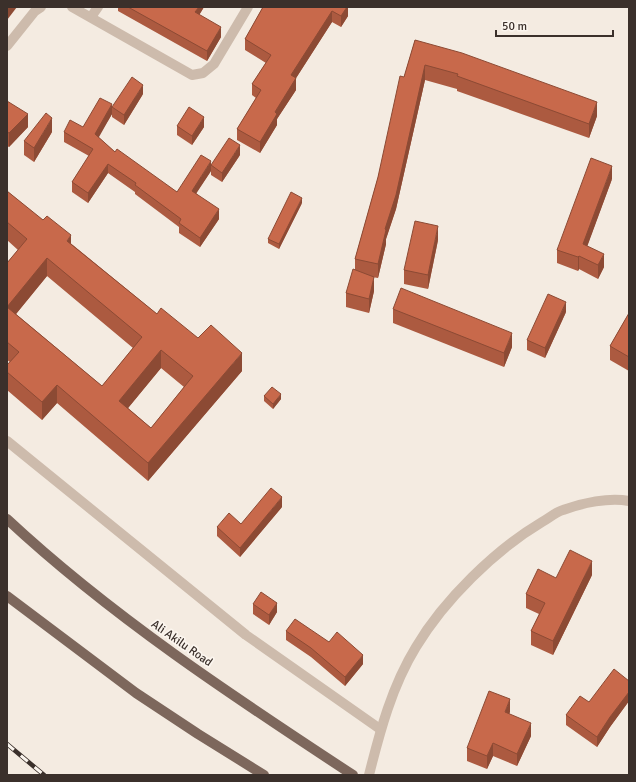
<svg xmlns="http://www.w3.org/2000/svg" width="636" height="782" font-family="Signika,sans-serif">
	<rect width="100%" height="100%" fill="#f4ebe1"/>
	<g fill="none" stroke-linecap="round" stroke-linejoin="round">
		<g stroke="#cdbbac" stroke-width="10">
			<path d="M72,7L192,75L203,73L214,64L248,7"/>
			<path d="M91,17L98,7"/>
			<path d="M7,46L35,11L41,7"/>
			<path d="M7,441L246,635L380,729"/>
			<path d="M369,775C380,731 392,686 416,647C444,600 495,550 542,522C549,518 556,512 563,510C582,503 609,497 629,501"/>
		</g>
		<g stroke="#7d675c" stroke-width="10">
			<path d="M7,519C111,616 234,697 353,775"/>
			<path d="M7,596L136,693L198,734L264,775"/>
		</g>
		<g stroke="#3b302b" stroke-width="4.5">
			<path id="rail" d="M7,744L44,775"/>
		</g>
		<use href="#rail" stroke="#fbf5ee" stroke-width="3" stroke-dasharray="9" stroke-linecap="butt"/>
	</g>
	<g fill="#ac5a40" fill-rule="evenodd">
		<path d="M118,7H204L199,15L221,37L207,61L118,11Z"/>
		<path d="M263,7H348V16L341,27L332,22L296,78V90L277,119V125L260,153L237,140V129L256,98L252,95V84L266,63L245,50V39Z"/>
		<path d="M415,40L597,116L589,138L457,91V89L425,80L396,209L386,239V244L378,278L372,277L374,291L369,313L346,307V293L355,270V259L378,177L404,77Z"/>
		<path d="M143,94L124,125L112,117V114L98,137L115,152L177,192L211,171L196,193L219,219L200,247L179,233V227L135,194V192L108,173L88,203L72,192V182L89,156L64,142V132L83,127L112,107Z"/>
		<path d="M7,101L28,127L9,147L7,146Z"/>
		<path d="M177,126L204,127L192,145L177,135Z"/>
		<path d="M52,132L34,162L24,155V141Z"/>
		<path d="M240,155L222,182L211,175V165Z"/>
		<path d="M612,179L587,246L604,267L598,279L579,269L578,271L557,263V250Z"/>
		<path d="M7,191L157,314L198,338L242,371L148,481L57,403L42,420L7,390V365L10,362L7,360V263L18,250L7,240ZM47,276L133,348L102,386L16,314ZM161,368L184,387L151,428L128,408Z"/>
		<path d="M302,203L279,249L268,243V239Z"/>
		<path d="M438,240L428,289L404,284V270Z"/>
		<path d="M393,309L512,347L504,367L393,323Z"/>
		<path d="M566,312L545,358L527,350V340Z"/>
		<path d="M629,313V371L610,360V346Z"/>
		<path d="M264,396L281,399L273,409L264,401Z"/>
		<path d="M282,507L240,557L217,536V527L241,524Z"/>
		<path d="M592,575L553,655L531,645V631L539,614L526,608V594Z"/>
		<path d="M253,604L277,612L269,625L253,614Z"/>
		<path d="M286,631L329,642L363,664L345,686L311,657L286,640Z"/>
		<path d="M629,681V701L610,727L597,747L566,725V715L589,702Z"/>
		<path d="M510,712L509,714L531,736L517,766L493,756L487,769L467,761V748Z"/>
	</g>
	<g fill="#8c4a34">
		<path d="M7,7H17L7,20Z"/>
		<path d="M199,7H204L195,22V12Z"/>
		<path d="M347,7H348V16L341,27V16Z"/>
		<path d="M332,11V22L291,86V75Z"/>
		<path d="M221,27V37L207,61V51Z"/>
		<path d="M425,65V80L396,209L386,239V244L378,278V264L385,229Z"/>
		<path d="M296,78V90L277,119V125L260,153V142L275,112Z"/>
		<path d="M143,85V94L124,125V115Z"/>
		<path d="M597,102V116L589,138V124Z"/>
		<path d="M112,104V114L95,144V134Z"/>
		<path d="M28,114V127L9,147V133Z"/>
		<path d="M204,117V127L192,145V136Z"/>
		<path d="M52,118V132L34,162V148Z"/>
		<path d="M240,145V155L222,182V173Z"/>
		<path d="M211,161V171L192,200V191Z"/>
		<path d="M108,164V173L88,203V193Z"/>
		<path d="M612,166V179L583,258V244Z"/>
		<path d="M302,198V203L279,249V244Z"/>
		<path d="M219,209V219L200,247V238Z"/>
		<path d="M438,226V240L428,289V275Z"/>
		<path d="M71,235V253L67,241Z"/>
		<path d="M604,254V267L598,279V265Z"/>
		<path d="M579,256V269L578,271V257Z"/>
		<path d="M47,258V276L7,325V307Z"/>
		<path d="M374,277V291L369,313V299Z"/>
		<path d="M566,302V312L545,358V348Z"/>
		<path d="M512,333V347L504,367V353Z"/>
		<path d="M161,350V368L119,419V401Z"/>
		<path d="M242,353V371L148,481V463Z"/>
		<path d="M57,385V403L42,420V402Z"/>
		<path d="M281,394V399L273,409V404Z"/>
		<path d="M282,497V507L240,557V548Z"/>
		<path d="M592,561V575L553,655V641Z"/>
		<path d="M277,603V612L269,625V615Z"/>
		<path d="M363,655V664L345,686V677Z"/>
		<path d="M629,692V701L610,727L597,747V737L610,717Z"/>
		<path d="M510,699V712L505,725V712Z"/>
		<path d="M531,723V736L517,766V754Z"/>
		<path d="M493,743V756L487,769V756Z"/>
	</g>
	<g fill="#c8694b" stroke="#8c4a34" fill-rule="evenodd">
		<path d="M128,7H199L195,12L221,27L207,51Z"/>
		<path d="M263,7H347L341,16L332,11L291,75L296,78L275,112L277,114L260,142L237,129L261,90L252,84L271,55L245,39Z"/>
		<path d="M415,40L462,53L597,102L589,124L457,76L458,74L425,65L396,195L385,229L386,230L378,264L355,259L378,177L400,76L404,77Z"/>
		<path d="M132,77L143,85L124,115L112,107Z"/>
		<path d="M100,98L112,104L95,134L115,152L117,149L177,192L201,155L211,161L192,191L219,209L200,238L179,223L181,219L135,185L136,183L108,164L88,193L72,182L93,149L64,132L70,120L83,127Z"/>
		<path d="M7,101L28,114L9,133L7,132Z"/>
		<path d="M189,107L204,117L192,136L177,126Z"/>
		<path d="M46,113L52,118L34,148L24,141Z"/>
		<path d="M229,138L240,145L222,173L211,165Z"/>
		<path d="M591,158L612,166L583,244L604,254L598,265L579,256L578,257L557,250Z"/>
		<path d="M7,191L43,220L47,216L71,235L67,241L157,314L161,308L198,338L211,325L242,353L148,463L57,385L42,402L7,372V365L19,352L7,342V307L102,386L142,337L47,258L7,307V263L27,239L7,222ZM161,350L193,376L151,428L119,401Z"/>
		<path d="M291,192L302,198L279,244L268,239Z"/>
		<path d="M415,221L438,226L428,275L404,270Z"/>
		<path d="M353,269L374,277L369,299L346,293Z"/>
		<path d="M401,288L512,333L504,353L393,309Z"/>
		<path d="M548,294L566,302L545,348L527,340Z"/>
		<path d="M629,313V357L610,346Z"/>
		<path d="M272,387L281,394L273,404L264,396Z"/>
		<path d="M271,488L282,497L240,548L217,527L229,513L241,524Z"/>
		<path d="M570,550L592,561L553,641L531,631L545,603L526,594L538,569L556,578Z"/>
		<path d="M261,592L277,603L269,615L253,604Z"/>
		<path d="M295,619L329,642L337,632L363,655L345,677L311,648L286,631Z"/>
		<path d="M614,669L629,681V692L610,717L597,737L566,715L580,696L589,702Z"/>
		<path d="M489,691L510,699L505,712L531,723L517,754L493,743L487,756L467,748Z"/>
	</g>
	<g text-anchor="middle" stroke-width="3.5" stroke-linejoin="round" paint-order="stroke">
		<g font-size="12" fill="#3b302b" stroke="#fbf5ee">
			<text transform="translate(182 643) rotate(35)" y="4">Ali Akilu Road</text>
		</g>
	</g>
	<rect width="636" height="782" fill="none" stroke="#3b302b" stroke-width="16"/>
	<path d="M496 30v6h117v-6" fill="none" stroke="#3b302b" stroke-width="2"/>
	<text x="502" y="30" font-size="12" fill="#3b302b" stroke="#fbf5ee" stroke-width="3" paint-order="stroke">50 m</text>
</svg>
